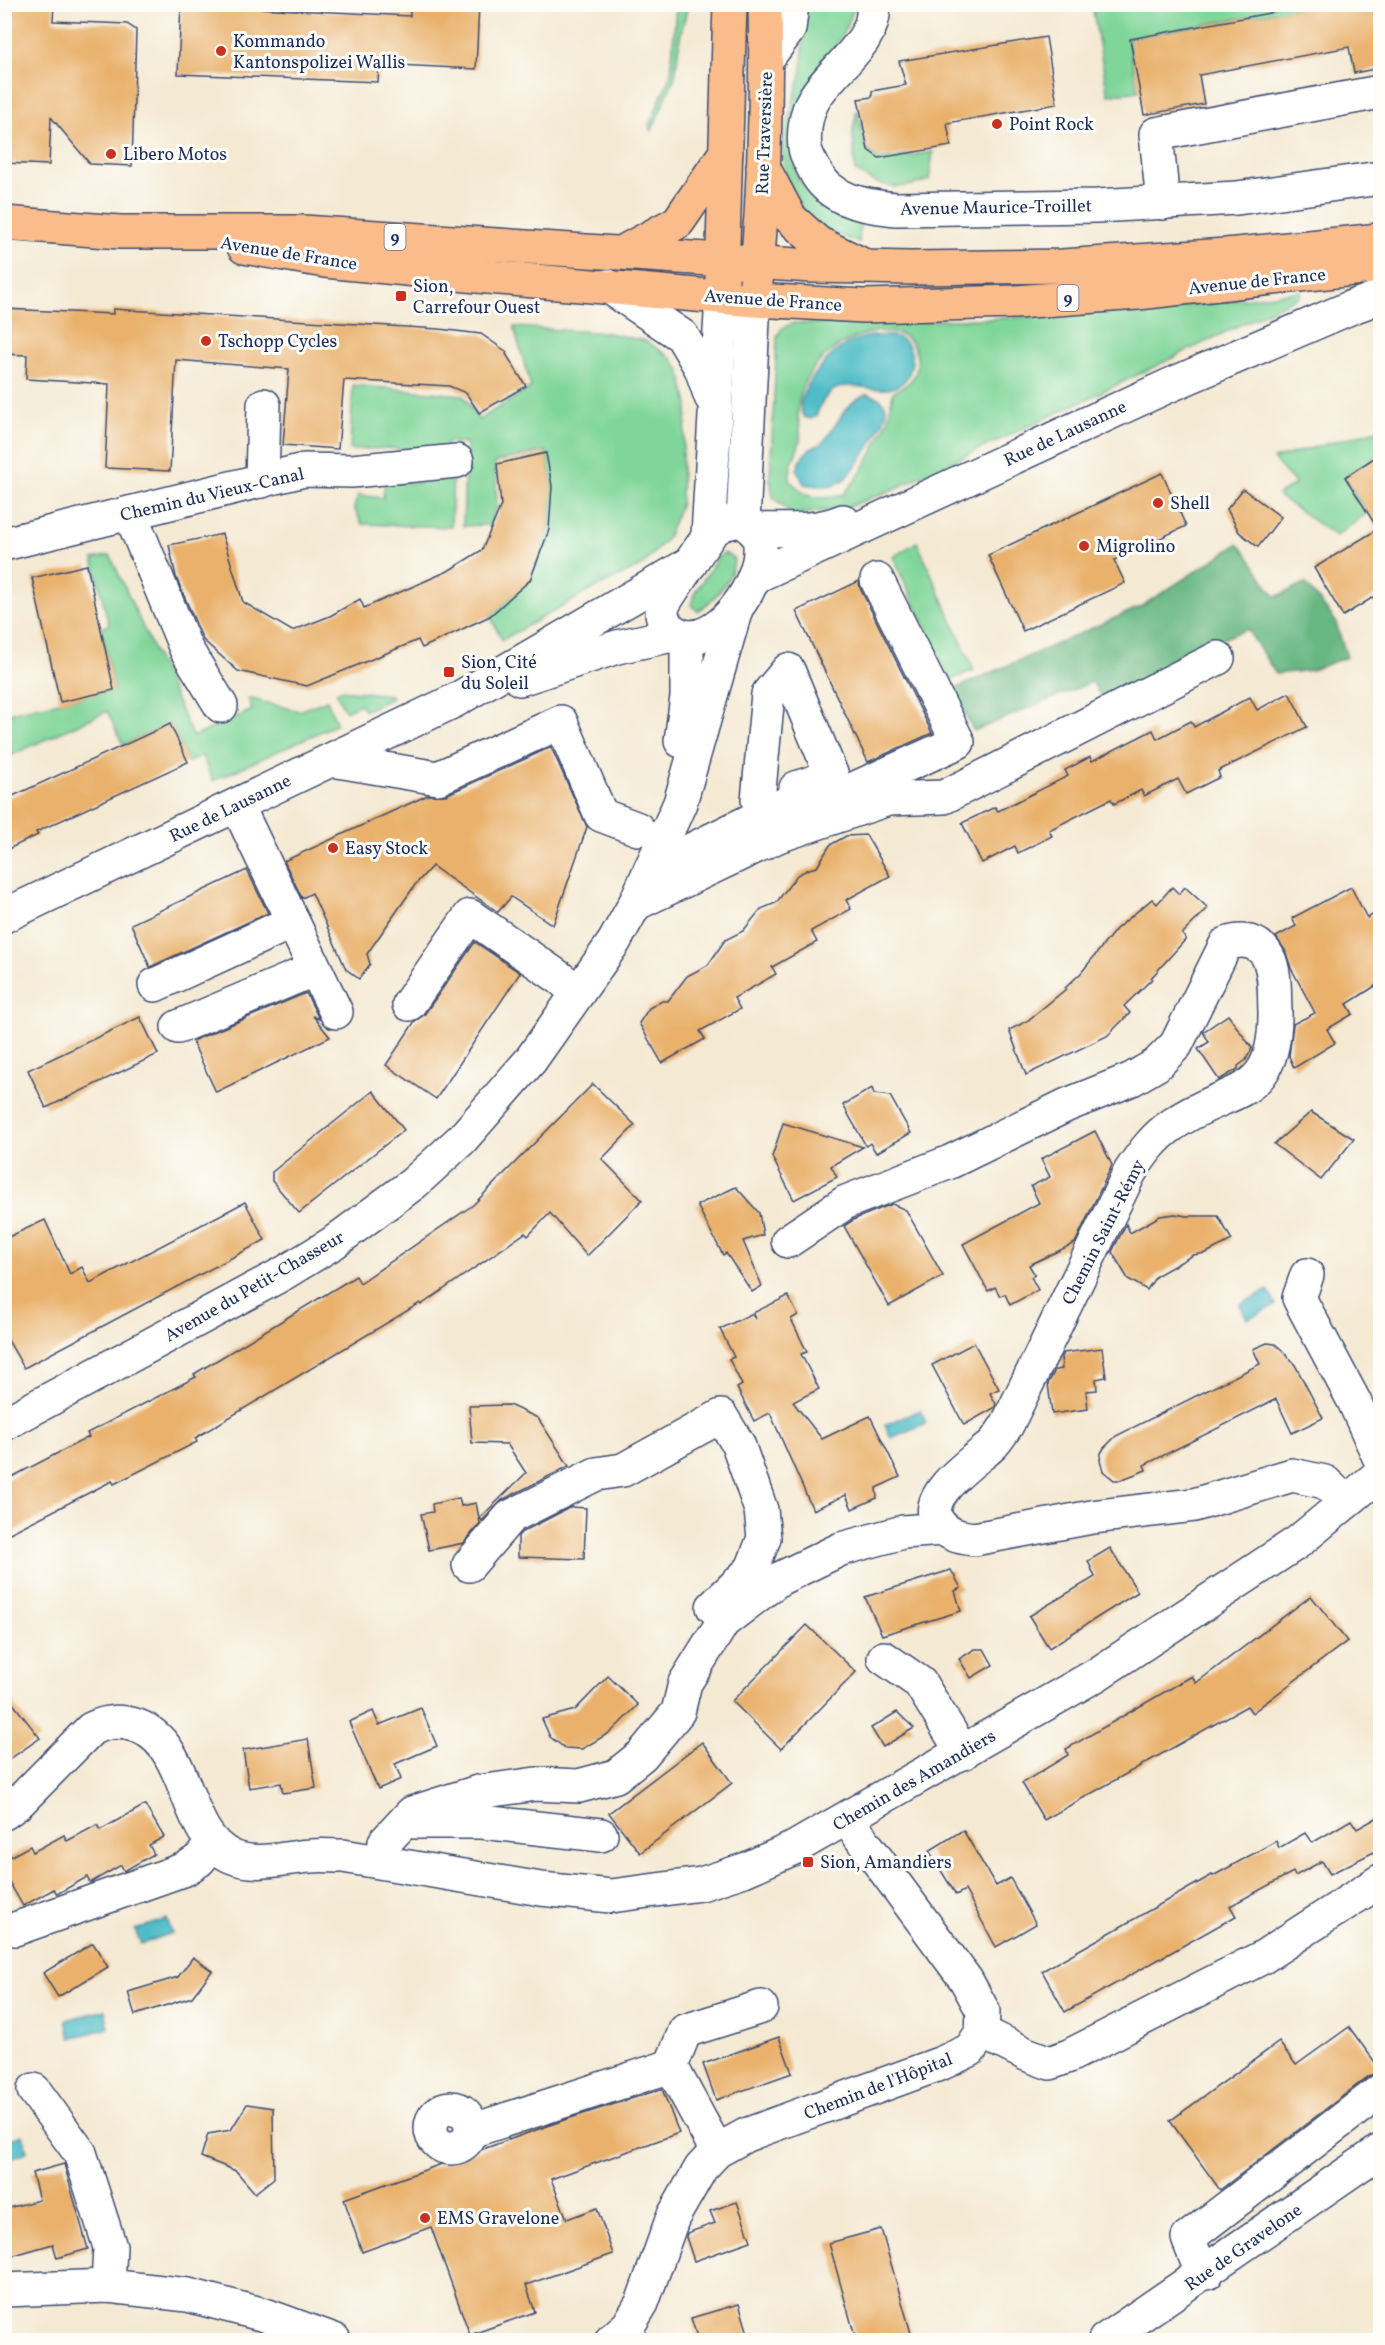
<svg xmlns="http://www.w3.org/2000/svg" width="1385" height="2345" font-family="Vollkorn,serif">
	<rect width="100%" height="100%" fill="#fdfcf7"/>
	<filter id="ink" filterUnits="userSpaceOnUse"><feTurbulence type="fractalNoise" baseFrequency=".0167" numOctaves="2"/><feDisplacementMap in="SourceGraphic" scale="12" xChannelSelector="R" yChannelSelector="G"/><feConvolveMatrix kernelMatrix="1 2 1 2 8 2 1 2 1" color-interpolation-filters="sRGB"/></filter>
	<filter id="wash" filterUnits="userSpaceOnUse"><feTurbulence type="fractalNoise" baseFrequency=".008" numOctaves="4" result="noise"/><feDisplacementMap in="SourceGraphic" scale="24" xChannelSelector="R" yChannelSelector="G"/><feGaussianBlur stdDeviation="1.35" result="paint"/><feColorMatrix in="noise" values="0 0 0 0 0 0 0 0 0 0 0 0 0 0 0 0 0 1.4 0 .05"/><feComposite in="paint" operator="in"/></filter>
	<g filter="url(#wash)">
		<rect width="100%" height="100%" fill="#f4e9d3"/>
		<g fill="#80d69a" stroke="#4e827c" stroke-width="1.5" fill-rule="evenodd">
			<path d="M676,5H688L680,37L675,77L651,132L649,125L671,74Z"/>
			<path d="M805,5H853L854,9L846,28L830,56L791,157L798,179L824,207L860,222L859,243L824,229L808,219L787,178L783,159L782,144L802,70Z"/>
			<path d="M1092,5V4L1314,5L1128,38L1138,91L1108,95Z"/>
			<path d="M857,109L866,149L879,160L933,152L929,180C899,191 881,189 855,171L853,131Z"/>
			<path d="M1301,291L1300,296L1104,391L892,490L845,508L793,515L773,497L770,478L777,337L782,328L793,323C962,321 1133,317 1301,291ZM878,331C885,332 895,332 902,335C917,343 922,364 913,378C908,385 900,389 893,392L888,420L870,457L858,477L843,495L823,498L806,495L790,481C789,460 796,458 800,441C802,431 797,419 798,409C802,365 838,339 878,331Z"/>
			<path d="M514,327L608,333L646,341L671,358L680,370L688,405L682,456L681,503L667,538L643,565L593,589L502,640L490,616L530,580L549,530L552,486L546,451L495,462L497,506L489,525L463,526L466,444L448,442L444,456L388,448L350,450L353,385L463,395L479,420L531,387Z"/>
			<path d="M1380,429V454L1345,477L1367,513L1336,536L1277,495L1296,484L1273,459Z"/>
			<path d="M449,474H453L451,527L362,524L354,508L358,495L383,498L385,481L419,483L421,478L448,480Z"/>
			<path d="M917,542L974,670L950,680L893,557Z"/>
			<path d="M724,553L734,558C734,579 714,600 698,611L691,605L694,594L718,557Z"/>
			<path d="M110,555L193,737L252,710L248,698L299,711L327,700L337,724L213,781L202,756L188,762L170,724L123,745L107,711L5,758L4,714L114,690L101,628L109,625L93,559Z"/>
			<path d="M340,690L391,695L392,698L364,711L361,704L345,711L336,692Z"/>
		</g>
		<path fill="#68b782" stroke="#427370" stroke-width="1.5" d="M1238,544C1255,560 1260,579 1276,597L1305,583L1335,620L1347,657L1312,670L1276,674L1247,629L1166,662L1172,680L1108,708L1092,682L974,731L952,690L1142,606Z"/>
		<g fill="#4fbdc7" stroke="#357692" stroke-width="1.5">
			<path d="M871,336C880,336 891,334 899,338C918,348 915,375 899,385C871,401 835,362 816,416L811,419L804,417C790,399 826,357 841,348C850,341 861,338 871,336Z"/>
			<path d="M867,394C877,396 886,400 886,411C887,423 852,475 841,482C830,488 816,486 804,484L797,470C800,461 803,453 812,448C817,445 820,446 824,441C839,424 843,403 867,394Z"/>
			<path d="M1268,1290L1276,1305L1247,1319L1240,1304Z"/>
			<path d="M921,1410L926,1423L891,1438L885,1425Z"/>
			<path d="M167,1919L172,1933L141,1944L135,1930Z"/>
			<path d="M105,2010L109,2028L71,2038L66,2020Z"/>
			<path d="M23,2135L27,2152L5,2160V2141Z"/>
		</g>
		<g id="blocks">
			<g fill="#e9b16c">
				<path d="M4,4H54L53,21L127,24L136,30L132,166L90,164L51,117L49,165L4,163Z"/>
				<path d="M181,4L410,16V4H479L476,69L379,64L378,82L178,74Z"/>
				<path d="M1318,4H1380V68L1354,73L1349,47L1199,75L1204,104L1144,115L1130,39Z"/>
				<path d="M1046,37L1057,104L947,123L951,146L879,158L868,150L858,99L872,97V91L906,85L899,61Z"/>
				<path d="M4,309L113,314V309L439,329L481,334L507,352L506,354L526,386L479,413L466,393L449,386L344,380L338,449L283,445L289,369L176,360L170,471L105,468L109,384L26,379L27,355L4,354Z"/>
				<path d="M546,453L552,486L549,530L530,580L490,616L422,648L418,640L307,686L238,671L203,640L176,577L169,545L222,534L243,602L292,631L330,616L360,599L364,608L448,571L482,550L501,505L497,464Z"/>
				<path d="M1380,454V593L1343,616L1314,568L1378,529L1345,477Z"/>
				<path d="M1162,473L1186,526L1114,560L1125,583L1023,631L988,555Z"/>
				<path d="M1243,489L1281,517L1258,547L1239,532L1227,509Z"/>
				<path d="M87,565L114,690L60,702L32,578Z"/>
				<path d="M859,581L860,588L932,733L868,762L796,611Z"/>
				<path d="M1289,693L1307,727L1218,771L1220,777L1186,794L1178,779L1144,796L1141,790L1114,804L1111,799L1049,830L1052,836L1018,853L1015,846L982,863L962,823L995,807L998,811L1068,776L1065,770L1090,757L1092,761L1153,730L1157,739L1191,721L1194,727L1250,697L1257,710Z"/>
				<path d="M170,724L188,762L36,832L38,835L4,851V800Z"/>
				<path d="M551,747L587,827L553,925L511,897L498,912L432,866L415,885L367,954L370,964L359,979L346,969L312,893L302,898L284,861L428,795H446Z"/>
				<path d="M866,835L890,876L846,900L851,909L811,931L817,942L772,967L776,974L734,998L740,1009L700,1031L705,1039L662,1063L639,1023L649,1008L662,1001H668L687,976L708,965L725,940L743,931L761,909L776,903L797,875L809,869L817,867L830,845L846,836Z"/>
				<path d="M247,870L268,913L150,967L131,924Z"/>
				<path d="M1172,887L1179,894L1185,887L1208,908L1182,934L1186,939L1151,978L1152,979L1124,1006L1130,1013L1107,1036L1026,1075L1009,1030L1027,1021L1066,989L1065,988L1081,973L1116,929L1152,899L1157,904Z"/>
				<path d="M1351,887L1367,918L1380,911V983L1347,1004L1353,1014L1327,1029L1335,1043L1294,1068L1289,1056L1293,1024L1315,1013L1291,968L1285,950L1276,937L1296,926L1292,918Z"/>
				<path d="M475,942L520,973L436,1099L386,1065L415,1021L424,1015Z"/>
				<path d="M306,993L319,1019L313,1016L330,1037L216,1092L192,1041Z"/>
				<path d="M1228,1015L1252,1048L1246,1060L1238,1066V1069L1219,1080L1198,1049L1209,1042L1203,1032Z"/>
				<path d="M140,1017L158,1054L46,1108L28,1070Z"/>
				<path d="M593,1084L635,1125L602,1159L642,1200L587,1256L550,1213L528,1236L525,1233L421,1305L420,1303L195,1438L197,1442L114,1484L112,1481L4,1536V1481L89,1437L87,1433L196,1377L194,1374L356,1276L360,1283L473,1205Z"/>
				<path d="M872,1088L874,1094L890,1096L911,1133L876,1153L870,1143L866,1146L843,1105Z"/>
				<path d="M373,1091L404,1130L299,1213L272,1181V1172Z"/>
				<path d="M1311,1112L1354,1139L1321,1180L1274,1144Z"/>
				<path d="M783,1123L863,1147L831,1166L837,1177L794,1200L772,1157Z"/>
				<path d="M1095,1131L1112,1165L1075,1243L1029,1265L1035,1275L1031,1277L1038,1290L1010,1305L1005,1294L1000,1296L995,1287L988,1291L963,1244L1039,1203L1031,1186L1050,1177L1041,1159Z"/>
				<path d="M736,1187L759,1213L763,1235L743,1241L762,1286L752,1292L726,1253L723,1255L697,1205Z"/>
				<path d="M245,1202L265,1240L24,1368L4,1333V1239L45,1220L70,1274L82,1267L90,1283Z"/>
				<path d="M892,1204L906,1210L943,1276L889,1306L844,1226L855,1219Z"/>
				<path d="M1175,1214L1186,1216H1218L1232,1240L1206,1253L1193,1255L1156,1276L1147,1290L1128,1279L1112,1252L1126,1224L1130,1233L1160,1216Z"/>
				<path d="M788,1296L798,1315L791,1319L807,1352L801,1354L819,1389L793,1402L822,1439L870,1416L900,1477L876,1488L877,1498L852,1509L846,1495L813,1510L770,1413L754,1421L737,1388L742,1385L729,1359L734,1357L720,1329L751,1314L756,1319L753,1313Z"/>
				<path d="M974,1343L999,1389L990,1393L996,1404L994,1408L964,1425L932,1365Z"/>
				<path d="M1267,1343L1275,1344L1282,1350L1295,1365L1323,1418L1292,1433L1276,1399L1144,1465L1146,1470L1120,1480H1114L1103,1471L1100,1460L1101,1453L1104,1448L1116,1436L1260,1364L1253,1349Z"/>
				<path d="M1102,1348L1106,1377L1096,1379L1097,1390L1086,1391L1088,1409L1052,1414L1048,1384L1055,1370L1062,1369L1061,1357L1063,1353Z"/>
				<path d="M509,1405L538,1418L569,1466L502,1500L482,1521L480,1518L526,1473L507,1444L472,1443L469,1406Z"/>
				<path d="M459,1498L461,1506L476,1503L480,1523L464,1543L429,1550L421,1514L433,1512L432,1504Z"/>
				<path d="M571,1507L586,1508L584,1559L518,1557V1536L522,1532Z"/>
				<path d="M1110,1548L1138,1592L1049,1648L1029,1616L1095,1577L1088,1561Z"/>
				<path d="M951,1570L961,1588L955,1591L961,1611L882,1635L865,1597Z"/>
				<path d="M1311,1596L1347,1641L1252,1713L1247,1706L1044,1820L1022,1783L1068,1755L1066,1749L1192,1676L1196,1683Z"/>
				<path d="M807,1625L856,1672L781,1749L732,1701Z"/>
				<path d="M975,1649H984L993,1665L971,1678L959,1659Z"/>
				<path d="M608,1676L638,1705L611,1732L582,1749L565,1748L550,1737L542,1719L575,1710Z"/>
				<path d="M4,1692L40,1738L4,1763Z"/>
				<path d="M421,1708L437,1746L395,1764L401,1779L378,1789L349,1722L373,1711L379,1725Z"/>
				<path d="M897,1712L914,1728L883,1747L871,1728Z"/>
				<path d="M308,1739L316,1788L283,1793L281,1783L249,1788L243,1750Z"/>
				<path d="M702,1742L732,1783L640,1853L609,1813Z"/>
				<path d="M145,1805L164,1837L149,1845L154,1854L124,1871L121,1865L90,1883L87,1877L57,1894L54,1889L23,1906L4,1873V1860L30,1846L33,1852L64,1835L67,1841L97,1825L100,1830Z"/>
				<path d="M1380,1816V1849L1330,1874L1322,1861L1295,1876L1293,1872L1230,1906L1236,1916L1065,2012L1042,1971L1212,1875L1213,1876L1276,1841L1279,1848L1305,1833L1312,1843L1351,1820L1357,1829Z"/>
				<path d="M963,1830L996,1886L1010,1878L1036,1924L996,1947L965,1890L956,1895L929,1851Z"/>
				<path d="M93,1943L108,1967L58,1997L43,1973Z"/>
				<path d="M193,1957L212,1971L192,1997L135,2015L128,1992L178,1977Z"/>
				<path d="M1349,2027L1380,2069V2073L1369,2076L1220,2190L1170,2121L1279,2042L1296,2065Z"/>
				<path d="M779,2037L792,2073L716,2100L703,2064Z"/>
				<path d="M662,2089L679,2133L551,2179L567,2219L597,2208L613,2254L526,2285L535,2312L470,2335L431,2227L362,2252L344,2199L564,2120Z"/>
				<path d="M247,2104L273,2108L274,2178L255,2193L236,2171L201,2157L208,2134L231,2130Z"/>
				<path d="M64,2164L88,2249L57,2258L53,2244L4,2258V2209L39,2200L32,2173Z"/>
				<path d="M737,2202L751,2241L694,2261L686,2237L687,2233L715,2223L710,2211Z"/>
				<path d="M881,2229L913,2340H856L829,2243Z"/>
				<path d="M739,2304L750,2340H698L691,2318Z"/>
			</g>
		</g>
	</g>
	<g filter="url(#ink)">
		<use href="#blocks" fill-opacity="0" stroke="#3c4b70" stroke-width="1.5"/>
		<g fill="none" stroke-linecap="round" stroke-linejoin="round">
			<g stroke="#3c4b70" stroke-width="36">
				<g id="minor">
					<path d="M873,4C878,42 831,69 814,99C806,112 803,133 805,148C806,155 811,163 814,169C829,201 865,206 896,209L1097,206L1237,198L1380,178"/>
					<path d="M766,60L789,29L792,4"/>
					<path d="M1163,203L1156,134L1380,92"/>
					<path d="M608,286L682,336L701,368L711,397"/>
					<path d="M262,481L264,405"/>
					<path d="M130,513L186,649L221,706"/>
					<path d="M735,521C793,524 739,638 689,637C674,636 658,622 663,606C665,600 709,534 714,530C721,524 726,523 735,521Z"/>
					<path d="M743,522L754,300"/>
					<path d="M753,530C784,529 814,533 843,521"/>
					<path d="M708,535L722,297"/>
					<path d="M4,544L304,470L352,471L457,461"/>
					<path d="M754,577L1168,386L1352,307L1380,297"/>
					<path d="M520,679L617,647L677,634"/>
					<path d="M681,741L687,697V637"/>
					<path d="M332,760L438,778L561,722L601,815L638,829"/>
					<path d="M758,800L768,694L788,670L832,776L796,788"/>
					<path d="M237,805L336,1012"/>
					<path d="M650,870L787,803L849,791L958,742L877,580"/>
					<path d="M635,904L778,836L888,799L944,797L1218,658"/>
					<path d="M4,916L456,700L691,563"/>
					<path d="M155,985L292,922"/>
					<path d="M409,1004L470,916L560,978L578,993"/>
					<path d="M178,1027L315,969"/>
					<path d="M788,1241L846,1202L950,1162L1067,1105L1132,1079L1156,1065L1176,1045L1226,944C1242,938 1259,940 1268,957C1276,973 1274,994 1275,1011C1276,1104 1229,1084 1172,1125C1154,1137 1142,1154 1130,1172L1007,1425C1002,1432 997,1441 990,1447C974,1461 921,1496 938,1522C948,1535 958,1537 974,1539L1092,1517L1194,1505L1292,1475L1325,1482L1346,1502"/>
					<path d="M1307,1275L1299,1298L1354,1401L1380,1459"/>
					<path d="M4,1424L284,1273L333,1243L414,1183L462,1139L530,1061L614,942L635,904L680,803L736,609"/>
					<path d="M469,1565L510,1517L596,1474L623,1470L721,1416L738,1444L761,1510L764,1538L752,1569L713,1607"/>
					<path d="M884,1658L920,1683L963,1753"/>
					<path d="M4,1813L18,1803L91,1729C103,1723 113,1721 126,1723C193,1733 178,1834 233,1857C256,1867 287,1857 311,1856C321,1855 332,1856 343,1856L541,1889L611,1896L701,1884L744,1870L794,1848L1096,1675L1298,1542L1380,1474"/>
					<path d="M414,1822H482L601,1835"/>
					<path d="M383,1861L385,1842L412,1813L478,1792L536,1784L579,1786L616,1776L642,1755L678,1712L685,1683L723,1622L779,1579L841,1549L903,1532L943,1529"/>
					<path d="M15,1929L185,1869L199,1860L213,1843"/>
					<path d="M982,2032L1026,2054L1050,2063L1069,2056L1263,1957L1380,1881"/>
					<path d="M671,2066L685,2031L761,2007"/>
					<path d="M34,2090L80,2153L110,2247L108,2286"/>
					<circle cx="451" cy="2128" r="20"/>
					<path d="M471,2131L671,2066L717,2151"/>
					<path d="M1207,2273L1198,2263L1188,2238L1380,2091"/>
					<path d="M4,2290L108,2286L188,2295L265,2315L334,2340"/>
					<path d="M612,2340L628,2326L642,2303L673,2217L701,2168L717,2151L746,2135L942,2063L970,2050L982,2032L983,2011L966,1980L847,1819"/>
					<path d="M1105,2340L1380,2151"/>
				</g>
			</g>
			<g stroke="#3c4b70" stroke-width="36">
				<g id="major">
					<path d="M763,167L790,218L818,243L859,263"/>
					<path d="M4,223L120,232H303L812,266L911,268L1062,266L1226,255L1380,240"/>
					<path d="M244,247L325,261L488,277L754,300L863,306L1016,302L1138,293L1380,266"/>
					<path d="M623,252L678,222L726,152"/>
					<path d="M722,280L730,4"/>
					<path d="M756,283C764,191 767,97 765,4"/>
				</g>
			</g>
			<use href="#minor" stroke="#fff" stroke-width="33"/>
			<use href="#major" stroke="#fabc8b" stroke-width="33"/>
		</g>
	</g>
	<g fill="#c8321e" stroke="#fdfcf7" stroke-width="2">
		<circle cx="221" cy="51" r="6"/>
		<circle cx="997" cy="124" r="6"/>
		<circle cx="111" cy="154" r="6"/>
		<rect x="395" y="290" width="12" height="12" rx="3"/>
		<circle cx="206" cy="341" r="6"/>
		<circle cx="1158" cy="503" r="6"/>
		<circle cx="1084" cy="546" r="6"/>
		<rect x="443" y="666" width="12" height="12" rx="3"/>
		<circle cx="333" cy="848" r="6"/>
		<rect x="802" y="1856" width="12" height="12" rx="3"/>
		<circle cx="425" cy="2218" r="6"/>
	</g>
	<g text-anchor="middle" stroke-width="6" stroke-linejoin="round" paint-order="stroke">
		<g fill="#fdfcf7" stroke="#5f6c8c" stroke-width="1.5">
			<rect x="384.5" y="224" width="21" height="26" rx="4.5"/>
			<rect x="1057.5" y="285" width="21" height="26" rx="4.5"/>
		</g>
		<g font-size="16" font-weight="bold" fill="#1b2f5e">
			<text x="395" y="243">9</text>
			<text x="1068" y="304">9</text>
		</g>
		<g font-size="18" fill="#1b2f5e" stroke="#fdfcf7" text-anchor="start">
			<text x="233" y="47">Kommando<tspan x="233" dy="21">Kantonspolizei Wallis</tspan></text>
			<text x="1009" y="130">Point Rock</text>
			<text x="123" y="160">Libero Motos</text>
			<text x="413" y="292">Sion,<tspan x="413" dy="21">Carrefour Ouest</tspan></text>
			<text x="218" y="347">Tschopp Cycles</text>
			<text x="1170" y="509">Shell</text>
			<text x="1096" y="552">Migrolino</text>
			<text x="461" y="668">Sion, Cité<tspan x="461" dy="21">du Soleil</tspan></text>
			<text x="345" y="854">Easy Stock</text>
			<text x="820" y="1868">Sion, Amandiers</text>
			<text x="437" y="2224">EMS Gravelone</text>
		</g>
		<g font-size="18" fill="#1b2f5e" stroke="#fdfcf7">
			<text transform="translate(764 133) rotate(-88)" y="6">Rue Traversière</text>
			<text transform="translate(996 207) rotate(-1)" y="6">Avenue Maurice-Troillet</text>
			<text transform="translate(289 253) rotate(9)" y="6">Avenue de France</text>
			<text transform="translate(1257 281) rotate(-6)" y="6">Avenue de France</text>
			<text transform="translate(773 300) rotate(4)" y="6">Avenue de France</text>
			<text transform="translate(1065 433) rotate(-25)" y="6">Rue de Lausanne</text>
			<text transform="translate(212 494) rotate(-13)" y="6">Chemin du Vieux-Canal</text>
			<text transform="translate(230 808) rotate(-26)" y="6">Rue de Lausanne</text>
			<text transform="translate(1103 1232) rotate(-63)" y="6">Chemin Saint-Rémy</text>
			<text transform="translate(254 1286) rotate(-30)" y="6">Avenue du Petit-Chasseur</text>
			<text transform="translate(914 1780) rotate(-30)" y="6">Chemin des Amandiers</text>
			<text transform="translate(878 2086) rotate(-21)" y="6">Chemin de l'Hôpital</text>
			<text transform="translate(1243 2247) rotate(-35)" y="6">Rue de Gravelone</text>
		</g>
	</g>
	<rect width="1385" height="2345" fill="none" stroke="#fdfcf7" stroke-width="24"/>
</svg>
